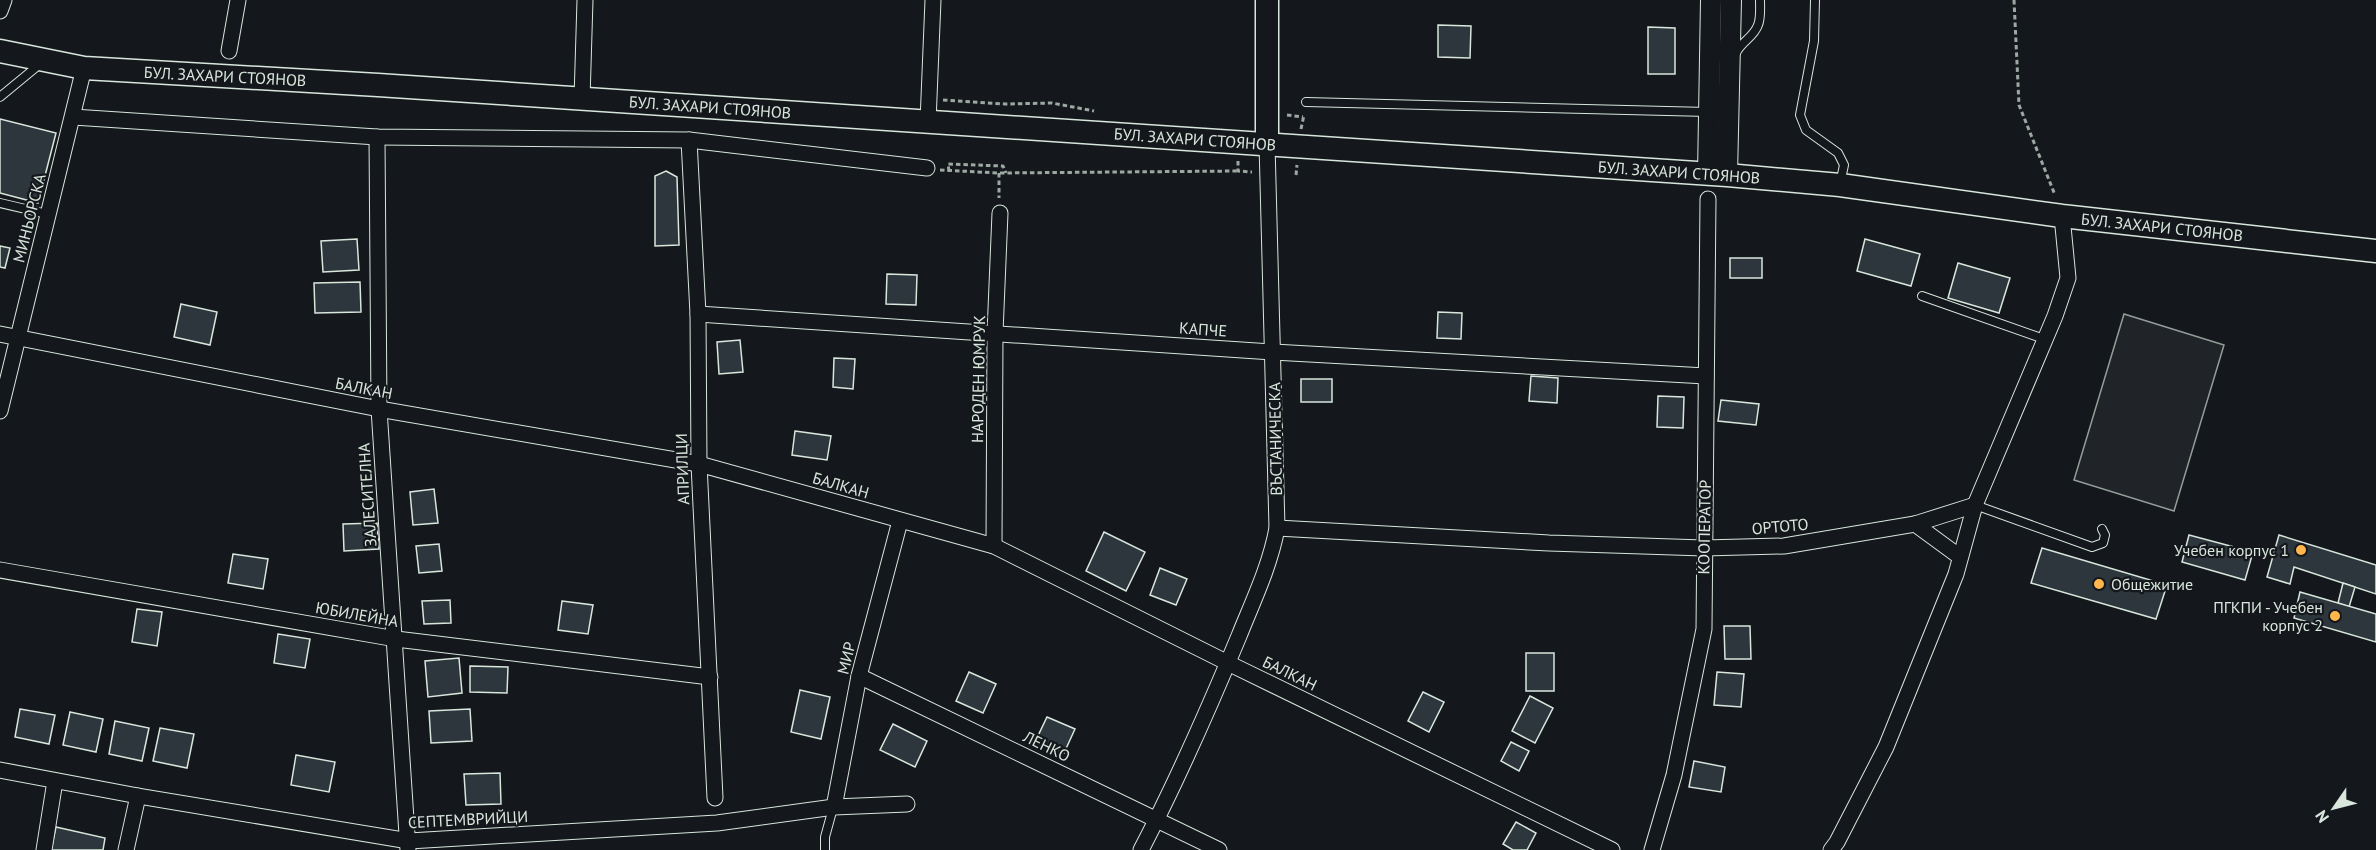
<svg xmlns="http://www.w3.org/2000/svg" width="2376" height="850" font-family="'PT Sans',sans-serif">
	<rect width="100%" height="100%" fill="#14181c"/>
	<path fill="#202428" stroke="#939e99" stroke-width="1.5" d="M2124,314L2224,345L2174,511L2074,480Z"/>
	<g fill="#2c363c" stroke="#d8e6dc" stroke-width="1.5">
		<path d="M1438,25L1471,26L1470,58L1438,57Z"/>
		<path d="M1648,27L1675,28V74H1648Z"/>
		<path d="M0,119L56,133L38,203L0,193Z"/>
		<path d="M666,171L677,177L679,245L655,246V176Z"/>
		<path d="M357,239L359,270L323,272L321,241Z"/>
		<path d="M1865,239L1920,254L1911,286L1857,271Z"/>
		<path d="M0,246L10,248L5,268L0,267Z"/>
		<rect x="1730" y="258" width="32" height="20"/>
		<path d="M1958,263L2010,278L1999,313L1948,298Z"/>
		<path d="M887,274L917,275L916,305L886,304Z"/>
		<path d="M360,282L361,312L315,313L314,283Z"/>
		<path d="M181,304L217,312L210,345L174,337Z"/>
		<path d="M1438,312L1462,313L1461,339L1437,338Z"/>
		<path d="M740,340L743,372L719,374L717,342Z"/>
		<path d="M834,358L855,359L853,389L833,387Z"/>
		<path d="M1531,376L1558,378L1557,403L1529,401Z"/>
		<rect x="1301" y="379" width="31" height="23"/>
		<path d="M1658,396L1684,397L1683,428L1657,427Z"/>
		<path d="M1721,400L1759,404L1756,425L1718,421Z"/>
		<path d="M795,431L831,436L827,460L792,455Z"/>
		<path d="M434,489L438,523L413,525L410,492Z"/>
		<path d="M377,523L379,549L344,551L343,524Z"/>
		<path d="M1104,532L1145,552L1126,591L1086,571Z"/>
		<path d="M2189,535L2253,552L2245,580L2182,562Z"/>
		<path d="M2279,535L2376,565V594L2294,567L2290,584L2267,577Z"/>
		<path d="M439,544L442,571L419,573L416,546Z"/>
		<path d="M2042,548L2167,585L2156,619L2031,583Z"/>
		<path d="M233,554L268,559L263,589L228,583Z"/>
		<path d="M1160,568L1187,579L1176,605L1150,595Z"/>
		<path d="M2343,583L2355,587L2349,607L2338,603Z"/>
		<path d="M2300,592L2376,614V642L2294,618Z"/>
		<path d="M450,600L451,623L424,624L422,601Z"/>
		<path d="M562,601L593,605L588,634L558,630Z"/>
		<path d="M137,609L162,612L157,646L132,642Z"/>
		<path d="M1724,626H1750L1751,659H1725Z"/>
		<path d="M278,634L310,639L305,668L274,663Z"/>
		<rect x="1526" y="653" width="28" height="38"/>
		<path d="M459,658L462,693L428,697L425,661Z"/>
		<path d="M470,666L508,667L507,693L470,692Z"/>
		<path d="M969,672L996,684L983,713L956,701Z"/>
		<path d="M1717,672L1744,674L1741,707L1714,705Z"/>
		<path d="M800,690L830,697L821,739L791,732Z"/>
		<path d="M1423,692L1444,702L1429,732L1408,721Z"/>
		<path d="M1530,696L1553,708L1535,743L1512,731Z"/>
		<path d="M20,709L55,715L49,744L15,737Z"/>
		<path d="M470,709L472,741L431,743L429,711Z"/>
		<path d="M70,712L103,719L96,752L63,745Z"/>
		<path d="M1047,717L1075,729L1064,753L1036,740Z"/>
		<path d="M115,721L149,728L142,761L109,754Z"/>
		<path d="M893,724L927,741L915,767L880,750Z"/>
		<path d="M160,728L194,734L187,768L153,761Z"/>
		<path d="M1511,742L1529,751L1519,771L1501,761Z"/>
		<path d="M296,755L335,762L329,792L291,785Z"/>
		<path d="M1694,761L1725,767L1721,792L1689,787Z"/>
		<path d="M500,773L501,804L466,805L464,774Z"/>
		<path d="M1516,822L1536,833L1527,850H1513L1503,844Z"/>
		<path d="M56,827L105,838L103,850H51Z"/>
	</g>
	<g fill="none" stroke-linecap="round" stroke-linejoin="round">
		<g stroke="#d8e6dc" stroke-width="10">
			<g id="service">
				<path d="M1815,0L1814,41L1800,115L1806,130L1838,153L1844,165L1840,184"/>
				<path d="M1736,53C1741,42 1754,37 1758,25C1761,18 1760,8 1760,0"/>
				<path d="M0,97L40,64"/>
				<path d="M1306,102L1708,112"/>
				<path d="M0,203L47,214"/>
				<path d="M1922,296L2044,339"/>
				<path d="M1975,505L2092,547L2103,543L2105,535L2102,529"/>
				<path d="M825,850V837L833,808"/>
			</g>
		</g>
		<g stroke="#d8e6dc" stroke-width="17">
			<g id="minor">
				<path d="M0,11L4,0"/>
				<path d="M229,51L238,0"/>
				<path d="M582,99L585,0"/>
				<path d="M73,117L377,137L689,140L927,168"/>
				<path d="M928,122L933,0"/>
				<path d="M377,137L379,409L408,850"/>
				<path d="M689,140L698,314L699,464L715,798"/>
				<path d="M698,314L1273,352L1706,376"/>
				<path d="M0,334L379,409L699,464L994,546L1228,663L1612,850"/>
				<path d="M0,411L84,68"/>
				<path d="M1915,524L1960,557"/>
				<path d="M1277,528L1549,543L1704,548L1784,546L1915,524L1975,505"/>
				<path d="M994,546L995,333L1000,213"/>
				<path d="M0,570L396,639L710,677"/>
				<path d="M859,676L1219,850"/>
				<path d="M0,770L138,796L409,841L717,823L834,807L907,804"/>
				<path d="M834,807L859,676L900,521"/>
				<path d="M44,850L55,781"/>
				<path d="M126,850L138,796"/>
				<path d="M1141,850C1177,781 1209,708 1239,636C1253,601 1270,566 1277,528L1267,144"/>
				<path d="M1652,850L1674,775L1704,629L1708,199"/>
				<path d="M1831,850L1837,842L1886,747L1956,574L1975,505L2055,316L2068,278L2062,216"/>
			</g>
		</g>
		<g stroke="#d8e6dc" stroke-width="22">
			<g id="tertiary">
				<path d="M1708,174L1711,0"/>
				<path d="M1727,175L1731,0"/>
			</g>
		</g>
		<g stroke="#d8e6dc" stroke-width="25">
			<g id="secondary">
				<path d="M0,51L84,68L378,85L1727,175L1840,185L2062,216L2376,251"/>
				<path d="M1267,144V0"/>
			</g>
		</g>
		<g stroke="#9da8a2" stroke-width="3" stroke-dasharray="4.5 3" stroke-linecap="butt">
			<path d="M2014,0L2019,105L2055,195"/>
			<path d="M943,100L1005,104L1052,103L1094,111"/>
			<path d="M1287,115L1303,117"/>
			<path d="M1301,129L1304,115"/>
			<path d="M1238,161V171L1252,172"/>
			<path d="M940,170L999,173L1238,171"/>
			<path d="M949,171L948,164L1003,166L1006,173"/>
			<path d="M999,173V198"/>
			<path d="M1296,175L1297,165"/>
		</g>
		<use href="#service" stroke="#14181c" stroke-width="8"/>
		<use href="#minor" stroke="#14181c" stroke-width="15"/>
		<use href="#tertiary" stroke="#14181c" stroke-width="20"/>
		<use href="#secondary" stroke="#14181c" stroke-width="22"/>
	</g>
	<g fill="#ffb74d" stroke="#14181c" stroke-width="2">
		<circle cx="2301" cy="550" r="6"/>
		<circle cx="2099" cy="584" r="6"/>
		<circle cx="2335" cy="616" r="6"/>
	</g>
	<g text-anchor="middle" stroke-width="4.5" stroke-linejoin="round" paint-order="stroke">
		<g font-size="16" fill="#d8e6dc" stroke="#14181c">
			<text transform="translate(225 76) rotate(3)" y="6">БУЛ. ЗАХАРИ СТОЯНОВ</text>
			<text transform="translate(710 107) rotate(4)" y="6">БУЛ. ЗАХАРИ СТОЯНОВ</text>
			<text transform="translate(1195 139) rotate(4)" y="6">БУЛ. ЗАХАРИ СТОЯНОВ</text>
			<text transform="translate(1679 172) rotate(4)" y="6">БУЛ. ЗАХАРИ СТОЯНОВ</text>
			<text transform="translate(29 218) rotate(-76)" y="6">МИНЬОРСКА</text>
			<text transform="translate(2162 227) rotate(6)" y="6">БУЛ. ЗАХАРИ СТОЯНОВ</text>
			<text transform="translate(1203 329) rotate(4)" y="6">КАПЧЕ</text>
			<text transform="translate(978 379) rotate(-89)" y="6">НАРОДЕН ЮМРУК</text>
			<text transform="translate(364 388) rotate(11)" y="6">БАЛКАН</text>
			<text transform="translate(1275 439) rotate(-91)" y="6">ВЪСТАНИЧЕСКА</text>
			<text transform="translate(682 469) rotate(-92)" y="6">АПРИЛЦИ</text>
			<text transform="translate(841 485) rotate(16)" y="6">БАЛКАН</text>
			<text transform="translate(367 495) rotate(-94)" y="6">ЗАЛЕСИТЕЛНА</text>
			<text transform="translate(1780 526) rotate(-5)" y="6">ОРТОТО</text>
			<text transform="translate(1704 527) rotate(-89)" y="6">КООПЕРАТОР</text>
			<text transform="translate(357 614) rotate(10)" y="6">ЮБИЛЕЙНА</text>
			<text transform="translate(846 658) rotate(-76)" y="6">МИР</text>
			<text transform="translate(1290 673) rotate(26)" y="6">БАЛКАН</text>
			<text transform="translate(1047 746) rotate(26)" y="6">ЛЕНКО</text>
			<text transform="translate(468 819) rotate(-3)" y="6">СЕПТЕМВРИЙЦИ</text>
		</g>
		<g font-size="16" fill="#d8e6dc" stroke="#14181c" text-anchor="end">
			<text x="2289" y="556">Учебен корпус 1</text>
			<text x="2111" y="590" text-anchor="start">Общежитие</text>
			<text x="2323" y="613">ПГКПИ - Учебен<tspan x="2323" dy="18">корпус 2</tspan></text>
		</g>
	</g>
	<g transform="translate(2334 808) rotate(235)" stroke="#14181c" stroke-width="4.5" paint-order="stroke">
	<path d="M0-4.5L10 22L0 15L-10 22Z" fill="#d8e6dc"/>
	<text y="-9" font-size="16" font-weight="bold" text-anchor="middle" fill="#d8e6dc">N</text>
	</g>
</svg>
